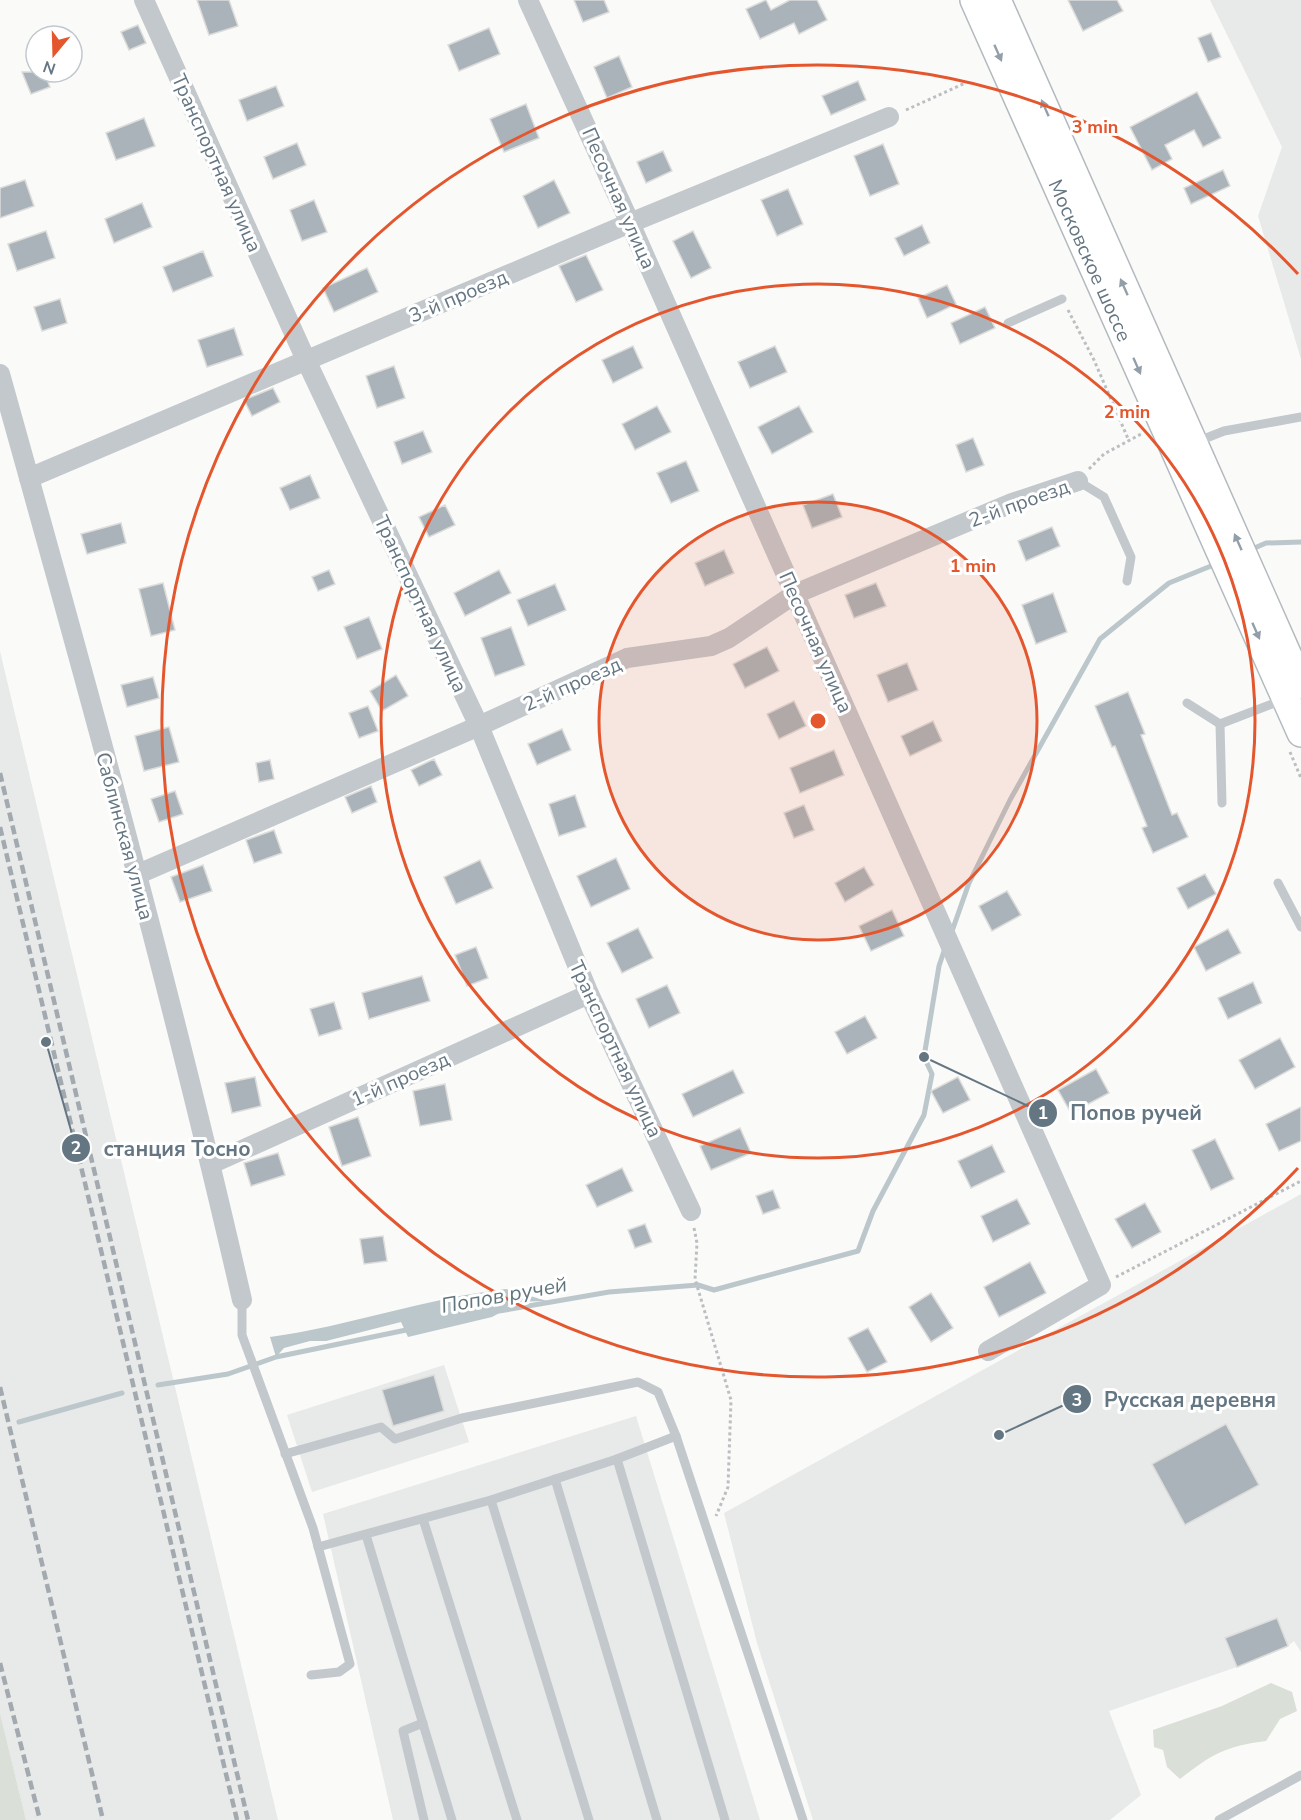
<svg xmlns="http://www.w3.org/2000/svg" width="1301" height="1820" font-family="'Nunito Sans',sans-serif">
	<rect width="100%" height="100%" fill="#fafaf8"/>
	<g fill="#e8e9e9">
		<path d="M1210,0H1301V359L1258,216L1282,147Z"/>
		<path d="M0,651L278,1820H26L0,1713Z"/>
		<path d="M1301,1194V1652L1294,1641L1288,1646L1237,1667L1109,1711L1141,1795L1110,1820H813L757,1643L724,1513Z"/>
		<path d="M444,1365L469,1442L312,1492L287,1415Z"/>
		<path d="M636,1416L760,1820H393L323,1514Z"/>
	</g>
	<g fill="#dadfd7">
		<path d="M1271,1683L1292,1692L1297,1711L1280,1719L1266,1741C1226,1746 1212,1754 1180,1779L1167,1767L1163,1750L1154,1747L1153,1730L1222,1706Z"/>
		<path d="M0,1713L26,1820H0Z"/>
	</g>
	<path fill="#bbc7cb" d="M506,1289L547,1301L511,1302L505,1310L492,1317L408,1337L401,1322L326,1341H310L284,1348L276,1357L270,1337C350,1326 426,1298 506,1289Z"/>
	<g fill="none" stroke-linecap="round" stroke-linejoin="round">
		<g stroke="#bbc7cb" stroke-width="5">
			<path d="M1250,550L1266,543L1301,542"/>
			<path d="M951,934L969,883L1010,800L1100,639L1169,583L1216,564"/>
			<path d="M499,1311L609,1292L698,1285L714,1290L858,1251L873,1211L924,1115L932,1074L924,1057L939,966L945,948"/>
			<path d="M158,1385L228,1374L276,1357L411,1329"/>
			<path d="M19,1422L122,1393"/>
		</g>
	</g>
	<g fill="#aab3b9" stroke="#dcdcda" stroke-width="1.5">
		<path d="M197,0H229L238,26L209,35Z"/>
		<path d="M574,0H604L609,12L583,22Z"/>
		<path d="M766,0L771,10L790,0H817L827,20L799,34L794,23L760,39L746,9Z"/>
		<path d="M1068,0H1117L1123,11L1083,31Z"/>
		<path d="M138,25L146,43L129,50L121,32Z"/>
		<path d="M489,28L500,54L459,71L448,45Z"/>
		<path d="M1211,33L1221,57L1208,62L1198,38Z"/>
		<path d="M619,56L632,87L607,98L594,67Z"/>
		<path d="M22,72H44L50,87L31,94Z"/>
		<path d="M858,81L866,100L831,115L822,96Z"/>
		<path d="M276,86L284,106L247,121L239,100Z"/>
		<path d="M1197,92L1221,138L1203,147L1194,130L1165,145L1172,159L1152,170L1130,127Z"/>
		<path d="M526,104L539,138L504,152L490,119Z"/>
		<path d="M144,118L155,146L116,160L106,133Z"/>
		<path d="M297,143L306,165L273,179L264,157Z"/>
		<path d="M883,144L899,184L870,196L854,156Z"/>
		<path d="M663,151L672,171L646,183L637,162Z"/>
		<path d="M1223,170L1230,186L1191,204L1184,188Z"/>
		<path d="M25,180L34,206L0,218V188Z"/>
		<path d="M554,180L570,213L538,228L523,196Z"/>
		<path d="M788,189L803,224L777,236L761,200Z"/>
		<path d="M314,200L327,232L302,241L290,210Z"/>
		<path d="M142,203L152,227L114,243L105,219Z"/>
		<path d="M922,225L930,243L904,256L895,238Z"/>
		<path d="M46,231L55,258L17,271L8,244Z"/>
		<path d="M693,231L711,268L691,278L673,241Z"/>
		<path d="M203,251L213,276L173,292L163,267Z"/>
		<path d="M586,255L603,290L576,302L559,266Z"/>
		<path d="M367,268L378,292L334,312L323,288Z"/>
		<path d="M947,285L956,304L927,318L918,298Z"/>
		<path d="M60,299L67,323L42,331L34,307Z"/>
		<path d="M985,307L995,328L960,344L951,323Z"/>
		<path d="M234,328L243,355L207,367L198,340Z"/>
		<path d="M633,346L643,368L613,383L602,360Z"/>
		<path d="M775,346L787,372L750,388L738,362Z"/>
		<path d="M394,366L405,398L377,408L366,376Z"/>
		<path d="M273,388L280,402L252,416L244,400Z"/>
		<path d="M657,406L671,432L635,450L622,424Z"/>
		<path d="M799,406L813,432L772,454L758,427Z"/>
		<path d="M423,431L432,452L402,464L394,442Z"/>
		<path d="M973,438L984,465L966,472L956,445Z"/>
		<path d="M686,461L699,491L671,503L657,473Z"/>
		<path d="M310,475L320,498L290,510L280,488Z"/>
		<path d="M833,494L842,517L812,528L803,505Z"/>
		<path d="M445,505L455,525L429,537L419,517Z"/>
		<path d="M121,523L126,543L87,554L81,534Z"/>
		<path d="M1052,527L1060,546L1026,561L1018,541Z"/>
		<path d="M724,550L734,573L705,586L695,563Z"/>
		<path d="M329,570L335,584L318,591L312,577Z"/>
		<path d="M499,570L511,593L465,616L454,593Z"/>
		<path d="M163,583L175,630L151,636L139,589Z"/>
		<path d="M876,583L886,606L854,618L845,595Z"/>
		<path d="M555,584L566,610L528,626L517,600Z"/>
		<path d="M1053,593L1067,632L1036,644L1022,605Z"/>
		<path d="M369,617L382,649L357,659L344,627Z"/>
		<path d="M511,627L525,665L495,676L481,638Z"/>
		<path d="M767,647L779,671L745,688L733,664Z"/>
		<path d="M907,663L918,690L888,702L877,675Z"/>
		<path d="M396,675L408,696L382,711L370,691Z"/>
		<path d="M153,677L159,698L127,707L121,685Z"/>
		<path d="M1128,692L1145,734L1141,735L1172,815L1177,813L1188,837L1153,853L1142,828L1147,826L1115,746L1112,747L1095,706Z"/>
		<path d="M794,701L806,726L779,739L767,714Z"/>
		<path d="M368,706L378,731L359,738L349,713Z"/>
		<path d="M933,721L942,741L910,756L901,736Z"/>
		<path d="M169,727L179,762L144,771L135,736Z"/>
		<path d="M562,729L571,750L537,765L528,744Z"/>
		<path d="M834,750L844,775L800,793L790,768Z"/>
		<path d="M434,759L442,775L419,786L411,770Z"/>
		<path d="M270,760L274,779L259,782L256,763Z"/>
		<path d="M371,786L377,802L352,813L345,797Z"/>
		<path d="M175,791L183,814L159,822L151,799Z"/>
		<path d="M575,795L586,827L559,836L549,804Z"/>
		<path d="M804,805L814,830L794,838L784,813Z"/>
		<path d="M274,830L282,853L254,863L246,840Z"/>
		<path d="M616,858L630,889L591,907L577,876Z"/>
		<path d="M480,860L493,888L456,904L444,877Z"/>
		<path d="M203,865L212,891L180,902L171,877Z"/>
		<path d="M864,867L874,885L845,902L835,883Z"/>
		<path d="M1205,874L1216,894L1188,909L1177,888Z"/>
		<path d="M1007,891L1021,915L992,931L979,906Z"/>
		<path d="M892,910L904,936L871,951L859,926Z"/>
		<path d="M638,928L653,958L622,973L607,943Z"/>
		<path d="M1228,929L1241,953L1206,971L1194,947Z"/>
		<path d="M476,947L488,978L467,986L455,955Z"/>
		<path d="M422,976L430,1001L369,1019L362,993Z"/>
		<path d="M1253,982L1262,1003L1228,1019L1218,998Z"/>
		<path d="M667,985L680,1013L649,1028L636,999Z"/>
		<path d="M334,1002L342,1029L319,1036L310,1009Z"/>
		<path d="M865,1016L877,1038L847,1054L835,1032Z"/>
		<path d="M1280,1038L1295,1067L1255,1089L1239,1060Z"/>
		<path d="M1096,1069L1109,1093L1071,1113L1058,1090Z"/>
		<path d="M733,1070L744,1093L693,1117L682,1094Z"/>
		<path d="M255,1077L261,1106L232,1113L225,1083Z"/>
		<path d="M958,1077L970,1100L943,1113L931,1091Z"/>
		<path d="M445,1084L452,1120L420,1126L413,1091Z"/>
		<path d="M1301,1107V1141L1279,1151L1266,1124Z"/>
		<path d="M358,1117L371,1156L342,1166L329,1127Z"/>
		<path d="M740,1128L751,1153L711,1170L700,1146Z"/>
		<path d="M1215,1139L1234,1179L1211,1190L1192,1150Z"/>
		<path d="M992,1145L1005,1172L971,1188L958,1161Z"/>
		<path d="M278,1153L285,1175L251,1186L244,1163Z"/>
		<path d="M622,1168L633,1191L597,1207L586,1185Z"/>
		<path d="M773,1190L780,1208L763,1214L756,1196Z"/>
		<path d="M1017,1199L1030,1224L993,1242L981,1216Z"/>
		<path d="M1145,1203L1161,1232L1132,1248L1115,1219Z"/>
		<path d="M645,1224L652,1242L635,1248L628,1230Z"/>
		<path d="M383,1236L387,1261L364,1264L360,1239Z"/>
		<path d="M1030,1262L1046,1293L999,1317L984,1287Z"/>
		<path d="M931,1293L953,1328L931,1342L909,1307Z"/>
		<path d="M868,1328L887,1362L867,1372L848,1338Z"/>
		<path d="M434,1375L444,1411L393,1426L382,1390Z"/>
		<path d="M1226,1424L1259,1485L1185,1525L1152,1464Z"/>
		<path d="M1277,1618L1288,1646L1237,1667L1225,1638Z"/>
	</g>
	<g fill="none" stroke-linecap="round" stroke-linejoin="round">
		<g stroke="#b3babf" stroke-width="30">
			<g id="secondary">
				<path id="s1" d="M974,0L1301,733"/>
				<path d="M997,0L1301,685"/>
			</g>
		</g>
		<g stroke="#bbbfc2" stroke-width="3" stroke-dasharray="3 3" stroke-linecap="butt">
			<path d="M906,110L965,83"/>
			<path d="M1068,310L1094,360L1129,441"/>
			<path d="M1089,469L1104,454L1143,433"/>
			<path d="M1290,752L1301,778"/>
			<path d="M694,1228L697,1243L695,1279L731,1400L728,1487L716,1516"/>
			<path d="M1116,1277L1301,1181"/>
		</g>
		<g stroke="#c3c8cc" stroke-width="9">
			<path d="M1008,323L1062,299"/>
			<path d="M1196,442L1224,431L1301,417"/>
			<path d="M1078,481L1104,497L1131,557L1127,581"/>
			<path d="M1187,703L1220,724L1222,803"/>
			<path d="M1220,724L1285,699"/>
			<path d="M1278,883L1301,927"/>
			<path d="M242,1300V1335L313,1528L350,1664L339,1672L311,1675"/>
			<path d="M285,1454L381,1427L395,1439L462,1418L638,1382L658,1392L676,1436L803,1820"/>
			<path d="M617,1459L676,1436"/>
			<path d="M555,1479L657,1820"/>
			<path d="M491,1500L589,1820"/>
			<path d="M423,1519L517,1820"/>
			<path d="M366,1535L452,1820"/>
			<path d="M318,1547L491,1500L617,1459L725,1820"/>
			<path d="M423,1723L403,1731L424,1820"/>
			<path d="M1219,1820L1301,1775"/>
		</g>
		<g stroke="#c3c8cc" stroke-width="20">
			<path d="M144,0L306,360L479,726L589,994L691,1211"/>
			<path d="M528,0L630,223L1101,1285L988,1351"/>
			<path d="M0,374C86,681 171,989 242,1300"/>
			<path d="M29,478L630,223L889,117"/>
			<path d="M136,875L479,726L627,658L711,646L729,638L795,594L1012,503L1078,481"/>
			<path d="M211,1164L589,994"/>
		</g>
		<use href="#secondary" stroke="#fff" stroke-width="27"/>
		<g stroke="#a2aab0" stroke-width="4.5" stroke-dasharray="9 4.5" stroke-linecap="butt">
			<path d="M0,773L248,1820"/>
			<path d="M0,827L237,1820"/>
			<path d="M0,1387L103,1820"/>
			<path d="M0,1663L40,1820"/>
		</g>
	</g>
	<defs><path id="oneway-solid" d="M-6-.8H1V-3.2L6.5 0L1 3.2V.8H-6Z" transform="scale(1.5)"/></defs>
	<g fill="#939fa8">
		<use href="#oneway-solid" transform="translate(998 53) rotate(66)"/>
		<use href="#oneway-solid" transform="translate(1045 108) rotate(-114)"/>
		<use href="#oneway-solid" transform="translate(1124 287) rotate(-114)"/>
		<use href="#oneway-solid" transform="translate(1137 366) rotate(66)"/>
		<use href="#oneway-solid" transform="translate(1238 542) rotate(-114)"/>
		<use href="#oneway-solid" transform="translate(1256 631) rotate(66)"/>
	</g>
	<circle cx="818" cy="721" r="219" fill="#e4572e" fill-opacity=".12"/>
	<g fill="none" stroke="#e4572e" stroke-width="3">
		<circle cx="818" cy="721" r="219"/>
		<circle cx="818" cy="721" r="437"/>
		<path d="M1298 1168A656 656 0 1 1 1298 274"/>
	</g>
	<g text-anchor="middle" stroke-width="6" stroke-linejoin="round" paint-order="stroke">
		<g font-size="20" fill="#657683" stroke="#fff">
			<text transform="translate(217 163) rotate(66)" y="7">Транспортная улица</text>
			<text transform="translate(619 198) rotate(66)" y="7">Песочная улица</text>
			<text dy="7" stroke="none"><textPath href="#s1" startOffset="285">Московское шоссе</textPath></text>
			<text transform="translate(458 296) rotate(-23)" y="7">3-й проезд</text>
			<text transform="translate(1019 503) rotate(-20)" y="7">2-й проезд</text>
			<text transform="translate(421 604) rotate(65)" y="7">Транспортная улица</text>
			<text transform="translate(816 642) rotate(66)" y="7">Песочная улица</text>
			<text transform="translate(572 684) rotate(-24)" y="7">2-й проезд</text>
			<text transform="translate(125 836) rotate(75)" y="7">Саблинская улица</text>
			<text transform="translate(616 1049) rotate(65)" y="7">Транспортная улица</text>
			<text transform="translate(400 1079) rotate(-24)" y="7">1-й проезд</text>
		</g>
		<g font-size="21" font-style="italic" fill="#60757c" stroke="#fff">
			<text transform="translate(504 1295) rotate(-10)" y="7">Попов ручей</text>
		</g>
	</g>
	<circle cx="818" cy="721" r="9" fill="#e4572e" stroke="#fff" stroke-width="3"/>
	<g font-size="18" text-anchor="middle" font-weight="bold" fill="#e4572e" stroke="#fff" stroke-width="6" stroke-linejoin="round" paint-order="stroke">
		<text x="1095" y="133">3 min</text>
		<text x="1127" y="418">2 min</text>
		<text x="973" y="572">1 min</text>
	</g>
	<path fill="none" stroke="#657683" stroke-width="2" d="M924 1057L1043 1113M46 1042L76 1148M999 1435L1077 1399"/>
	<g fill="#657683" stroke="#fff" stroke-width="2">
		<circle cx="924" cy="1057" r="6"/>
		<circle cx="46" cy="1042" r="6"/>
		<circle cx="999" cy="1435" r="6"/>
		<circle cx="1043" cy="1113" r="15"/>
		<circle cx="76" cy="1148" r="15"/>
		<circle cx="1077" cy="1399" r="15"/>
	</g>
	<g font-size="18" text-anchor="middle" font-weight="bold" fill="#fff">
		<text x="1043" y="1119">1</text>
		<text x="76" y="1154">2</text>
		<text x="1077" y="1406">3</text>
	</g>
	<g font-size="21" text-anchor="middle" font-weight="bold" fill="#657683" stroke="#fff" stroke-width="6" stroke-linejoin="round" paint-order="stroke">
		<text x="1136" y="1120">Попов ручей</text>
		<text x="177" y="1156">станция Тосно</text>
		<text x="1190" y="1407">Русская деревня</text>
	</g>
	<g transform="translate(54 54) rotate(199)"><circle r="28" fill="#ffffff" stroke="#c1c8cd" stroke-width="1.5"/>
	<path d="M0-4.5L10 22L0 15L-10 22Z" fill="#e4572e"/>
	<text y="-9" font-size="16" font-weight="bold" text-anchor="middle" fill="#657683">N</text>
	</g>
</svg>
